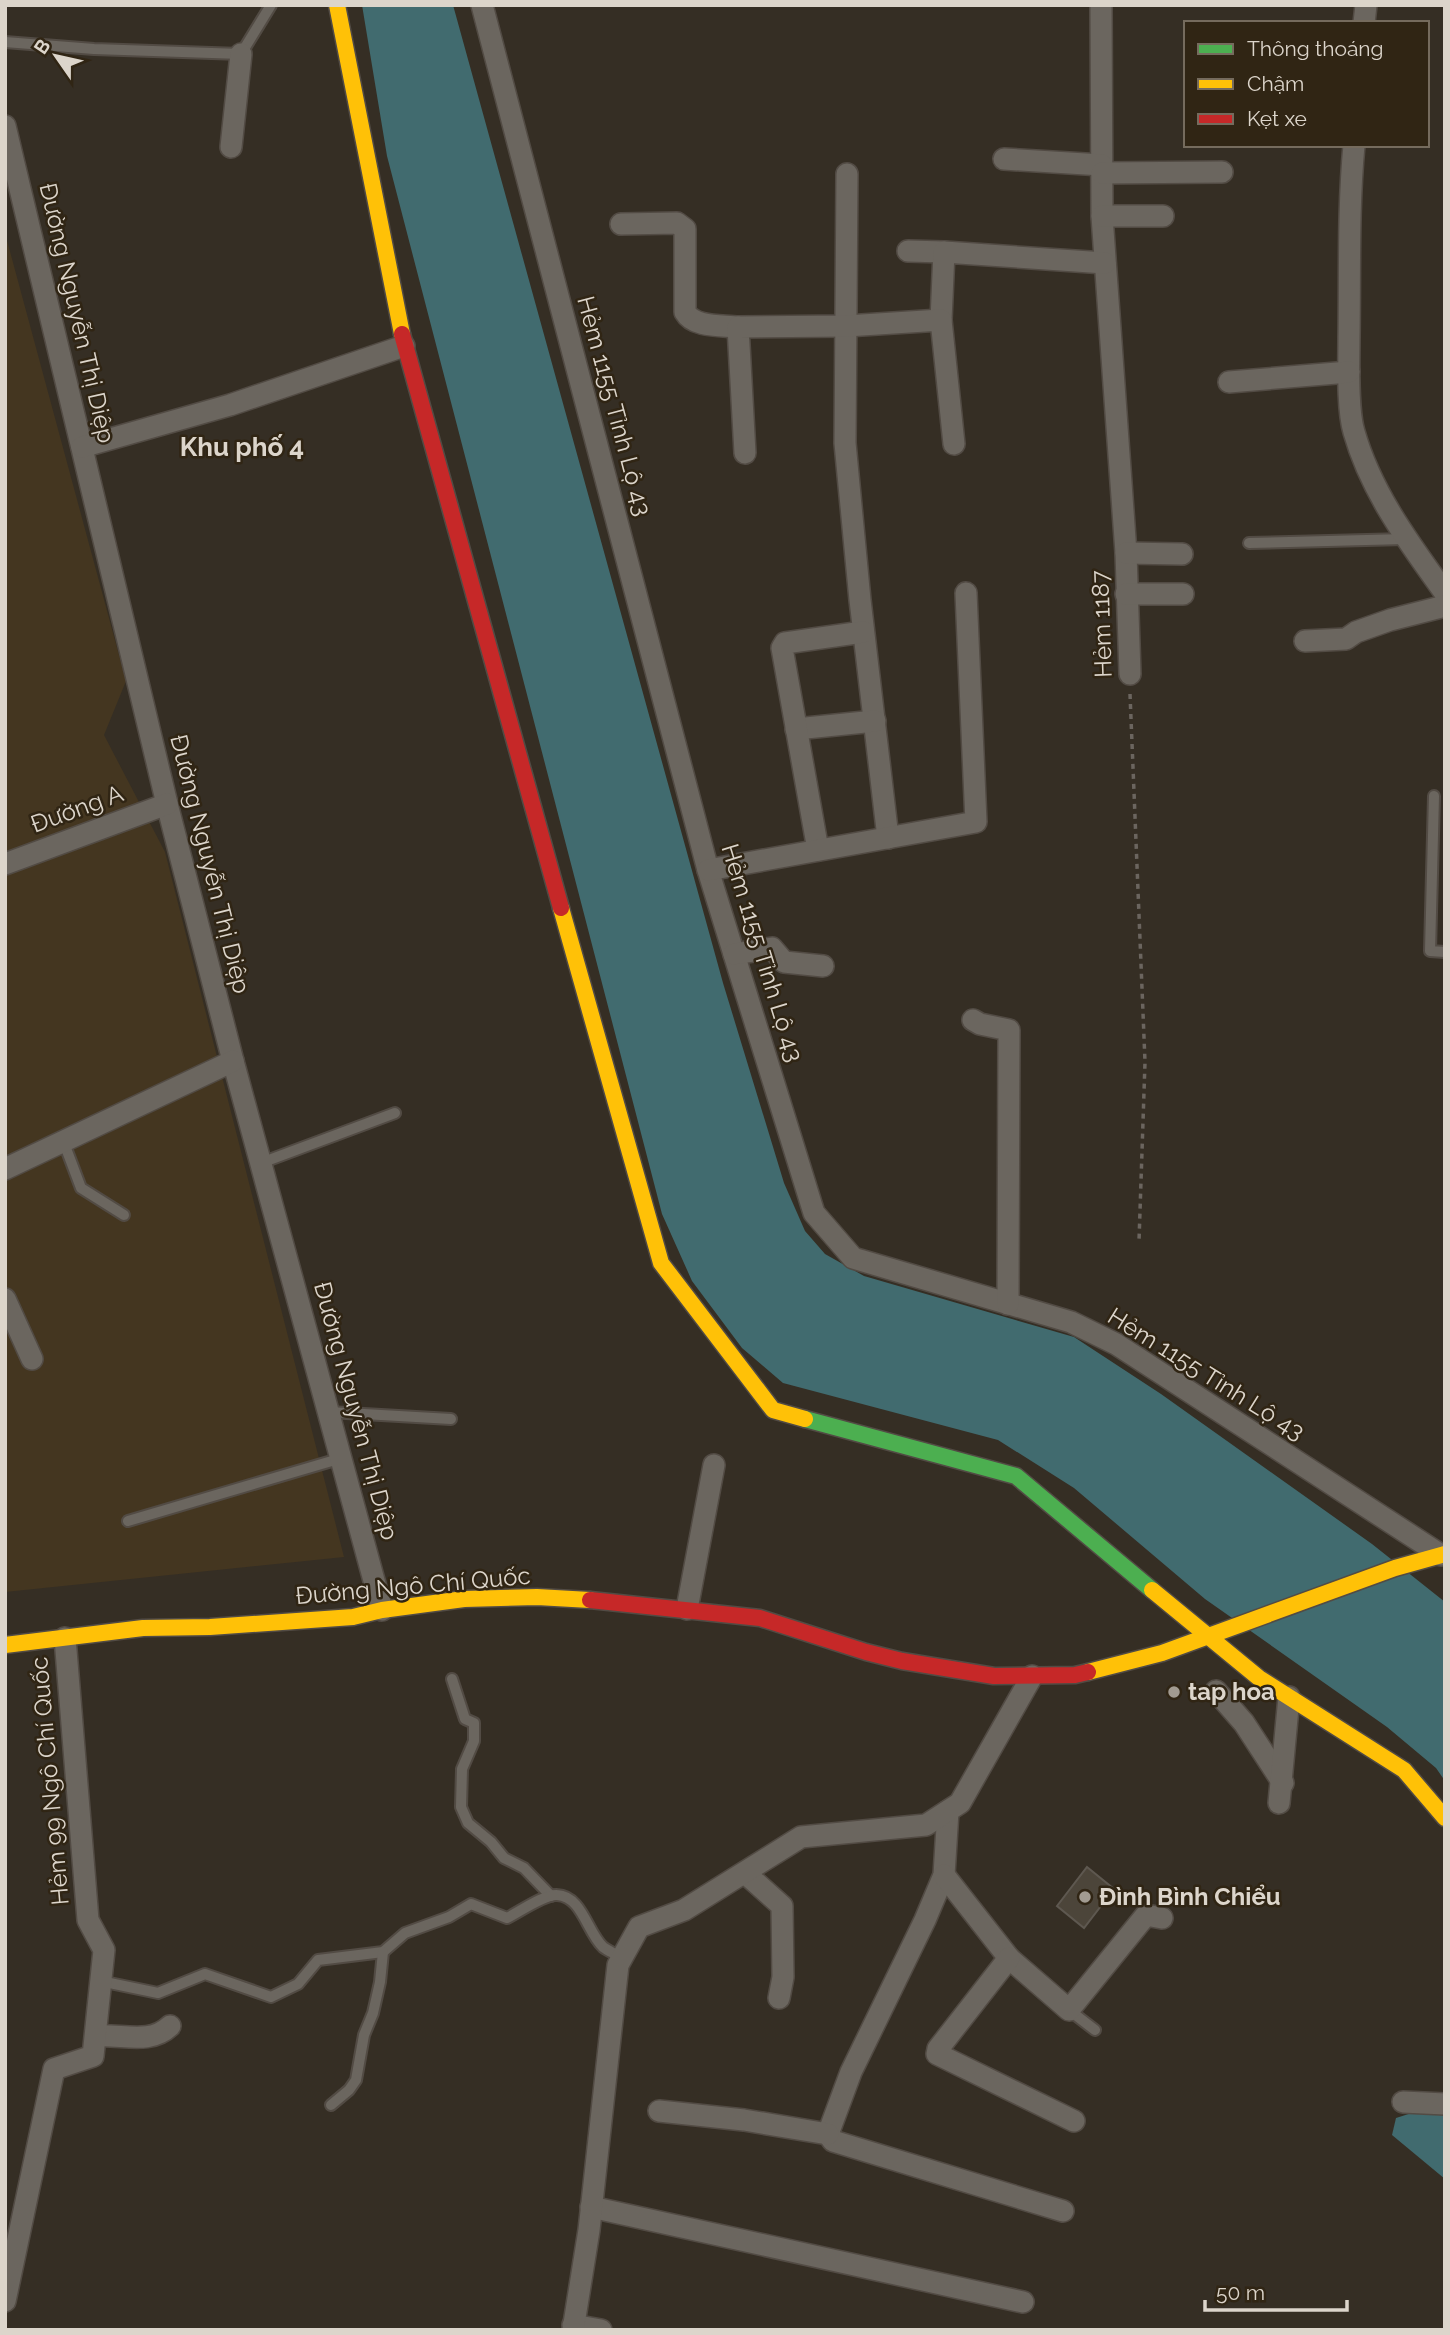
<svg xmlns="http://www.w3.org/2000/svg" width="1450" height="2335" font-family="Raleway,sans-serif">
	<rect width="100%" height="100%" fill="#352e24"/>
	<path fill="#443620" d="M5,233L126,681L104,735L165,852L344,1557L5,1592Z"/>
	<g fill="#416b6f">
		<path d="M362,5H453L723,983L784,1183L805,1231L825,1254L864,1276L1074,1337L1161,1394L1372,1544L1445,1602V1781L1436,1768L1387,1727L1205,1599L1074,1488L998,1440L783,1383L742,1348L692,1281L662,1214L387,156Z"/>
		<path d="M1418,2111L1445,2112V2179L1392,2135L1396,2118Z"/>
	</g>
	<path fill="#4c453a" stroke="#5e5850" stroke-width="2" d="M1087,1867L1114,1889L1084,1928L1057,1906Z"/>
	<g fill="none" stroke-linecap="round" stroke-linejoin="round">
		<g stroke="#524b44" stroke-width="14">
			<g id="lane">
				<path d="M5,42L94,49L241,54L271,5"/>
				<path d="M1249,543L1405,539"/>
				<path d="M1434,796L1430,951L1445,952"/>
				<path d="M64,1143L81,1188L124,1215"/>
				<path d="M261,1163L395,1113"/>
				<path d="M329,1412L451,1419"/>
				<path d="M128,1521L342,1458"/>
				<path d="M452,1679L465,1719L474,1723V1741L462,1769L461,1807L468,1823L491,1842L504,1858L524,1868L551,1896"/>
				<path d="M100,1981L158,1993L205,1974L271,1997L298,1984L318,1960L383,1952L405,1933L449,1917L471,1904L507,1918C519,1912 545,1894 557,1895C582,1896 587,1932 603,1947C608,1951 616,1954 622,1958"/>
				<path d="M1069,2010L1095,2030"/>
				<path d="M331,2105L349,2090L356,2080L364,2035L373,2013L380,1982L383,1952"/>
			</g>
		</g>
		<g stroke="#524b44" stroke-width="24">
			<g id="street">
				<path d="M482,5L708,870L814,1213L853,1258L1071,1322L1116,1344L1441,1555"/>
				<path d="M1101,5L1102,216L1126,553L1130,674"/>
				<path d="M1364,23L1366,5"/>
				<path d="M5,126L167,804L233,1061L382,1610"/>
				<path d="M1354,145C1348,209 1350,273 1349,337C1349,362 1347,409 1354,432C1371,492 1409,543 1445,593"/>
				<path d="M231,147L241,54"/>
				<path d="M1004,159L1102,165"/>
				<path d="M1102,173L1222,172"/>
				<path d="M847,174L845,443L860,600L888,838"/>
				<path d="M1102,216H1163"/>
				<path d="M621,224L677,223L685,229V312C694,328 722,325 738,327"/>
				<path d="M908,251L944,252"/>
				<path d="M941,320L944,252L1105,263"/>
				<path d="M1229,382L1349,372"/>
				<path d="M82,447L230,405L404,346"/>
				<path d="M745,453L738,327L846,326L941,320L954,444"/>
				<path d="M1126,553L1182,554"/>
				<path d="M1126,594H1183"/>
				<path d="M1305,641L1346,639L1356,632L1390,620L1445,606"/>
				<path d="M796,729L875,721"/>
				<path d="M818,850L782,648L785,643L863,632"/>
				<path d="M5,864L167,804"/>
				<path d="M708,870L976,822L966,593"/>
				<path d="M734,954L772,948L784,962L823,966"/>
				<path d="M973,1020L980,1024L1009,1030L1008,1304"/>
				<path d="M5,1169L233,1061"/>
				<path d="M5,1299L32,1359"/>
				<path d="M687,1609L714,1465"/>
				<path d="M1216,1691L1244,1723L1283,1783"/>
				<path d="M1279,1803L1289,1697"/>
				<path d="M948,1811L944,1875L925,1920L851,2072L828,2134L833,2141L1063,2211"/>
				<path d="M745,1873L782,1906L783,1977L779,1998"/>
				<path d="M944,1875L1009,1958L1069,2010L1146,1915L1162,1918"/>
				<path d="M1009,1958L938,2049L937,2054L1074,2121"/>
				<path d="M96,2036C123,2034 150,2045 170,2026"/>
				<path d="M1403,2102L1445,2104"/>
				<path d="M659,2111L744,2120L828,2134"/>
				<path d="M591,2207L1023,2302"/>
				<path d="M5,2301L54,2069L93,2056L104,1950L88,1920L65,1638"/>
				<path d="M573,2325L601,2330"/>
				<path d="M573,2330L589,2230L618,1965L639,1927L684,1910L801,1837L926,1825L960,1803L1032,1676"/>
			</g>
		</g>
		<g stroke="#524b44" stroke-width="19">
			<path id="fast" d="M805,1419L1016,1476L1152,1590"/>
		</g>
		<g stroke="#524b44" stroke-width="19">
			<g id="slow">
				<path d="M337,5L402,334"/>
				<path d="M561,908L661,1263L773,1410L805,1419"/>
				<path d="M1152,1590L1259,1678L1404,1770L1445,1818"/>
				<path d="M5,1645L143,1628L210,1627L353,1617L382,1610L464,1599L537,1597L590,1600"/>
				<path d="M1088,1672L1162,1653L1395,1568L1445,1554"/>
			</g>
		</g>
		<g stroke="#524b44" stroke-width="19">
			<g id="jam">
				<path d="M402,334L561,908"/>
				<path d="M590,1600L760,1618L866,1652L902,1661L994,1676L1075,1675L1088,1672"/>
			</g>
		</g>
		<path stroke="#6b655f" stroke-width="3.5" stroke-dasharray="5 5" stroke-linecap="butt" d="M1130,694L1145,1062L1139,1241"/>
		<use href="#lane" stroke="#6b665f" stroke-width="10"/>
		<use href="#street" stroke="#6b665f" stroke-width="21"/>
		<use href="#fast" stroke="#4caf50" stroke-width="16"/>
		<use href="#slow" stroke="#ffc107" stroke-width="16"/>
		<use href="#jam" stroke="#c62828" stroke-width="16"/>
	</g>
	<g fill="#a29b91" stroke="#302514" stroke-width="2.5">
		<circle cx="1174" cy="1692" r="7"/>
		<circle cx="1085" cy="1897" r="7"/>
	</g>
	<g text-anchor="middle" stroke-width="5" stroke-linejoin="round" paint-order="stroke">
		<g font-size="24" fill="#dcd5cb" stroke="#302514">
			<text transform="translate(77 313) rotate(77)" y="8">Đường Nguyễn Thị Diệp</text>
			<text transform="translate(614 406) rotate(75)" y="8">Hẻm 1155 Tỉnh Lộ 43</text>
			<text transform="translate(1102 624) rotate(-92)" y="8">Hẻm 1187</text>
			<text transform="translate(77 809) rotate(-20)" y="8">Đường A</text>
			<text transform="translate(210 864) rotate(76)" y="8">Đường Nguyễn Thị Diệp</text>
			<text transform="translate(762 953) rotate(73)" y="8">Hẻm 1155 Tỉnh Lộ 43</text>
			<text transform="translate(1206 1374) rotate(32)" y="8">Hẻm 1155 Tỉnh Lộ 43</text>
			<text transform="translate(356 1411) rotate(75)" y="8">Đường Nguyễn Thị Diệp</text>
			<text transform="translate(413 1586) rotate(-5)" y="8">Đường Ngô Chí Quốc</text>
			<text transform="translate(50 1781) rotate(-95)" y="8">Hẻm 99 Ngô Chí Quốc</text>
		</g>
		<g font-size="24" font-weight="bold" fill="#dcd5cb" stroke="#302514" text-anchor="start">
			<text x="1188" y="1700">tap hoa</text>
			<text x="1099" y="1905">Đình Bình Chiểu</text>
		</g>
		<g font-size="26" font-weight="bold" fill="#dcd5cb" stroke="#302514">
			<text x="242" y="456">Khu phố 4</text>
		</g>
	</g>
	<rect width="1450" height="2335" fill="none" stroke="#dcd5cb" stroke-width="14"/>
	<rect x="1184" y="21" width="245" height="126" fill="#302514" stroke="#756b5d" stroke-width="2"/>
	<rect x="1198" y="44" width="35" height="10" fill="#4caf50" stroke="#756b5d" stroke-width="2"/>
	<text x="1247" y="56" font-size="21" fill="#dcd5cb">Thông thoáng</text>
	<rect x="1198" y="79" width="35" height="10" fill="#ffc107" stroke="#756b5d" stroke-width="2"/>
	<text x="1247" y="91" font-size="21" fill="#dcd5cb">Chậm</text>
	<rect x="1198" y="114" width="35" height="10" fill="#c62828" stroke="#756b5d" stroke-width="2"/>
	<text x="1247" y="126" font-size="21" fill="#dcd5cb">Kẹt xe</text>
	<g transform="translate(56 56) rotate(304)" stroke="#302514" stroke-width="5" paint-order="stroke">
	<path d="M0-5L12 26L0 18L-12 26Z" fill="#dcd5cb"/>
	<text y="-10" font-size="19" font-weight="bold" text-anchor="middle" fill="#dcd5cb">B</text>
	</g>
	<path d="M1205 2300v10h142v-10" fill="none" stroke="#dcd5cb" stroke-width="3.5"/>
	<text x="1216" y="2300" font-size="21" fill="#dcd5cb" stroke="#302514" stroke-width="5" paint-order="stroke">50 m</text>
</svg>
